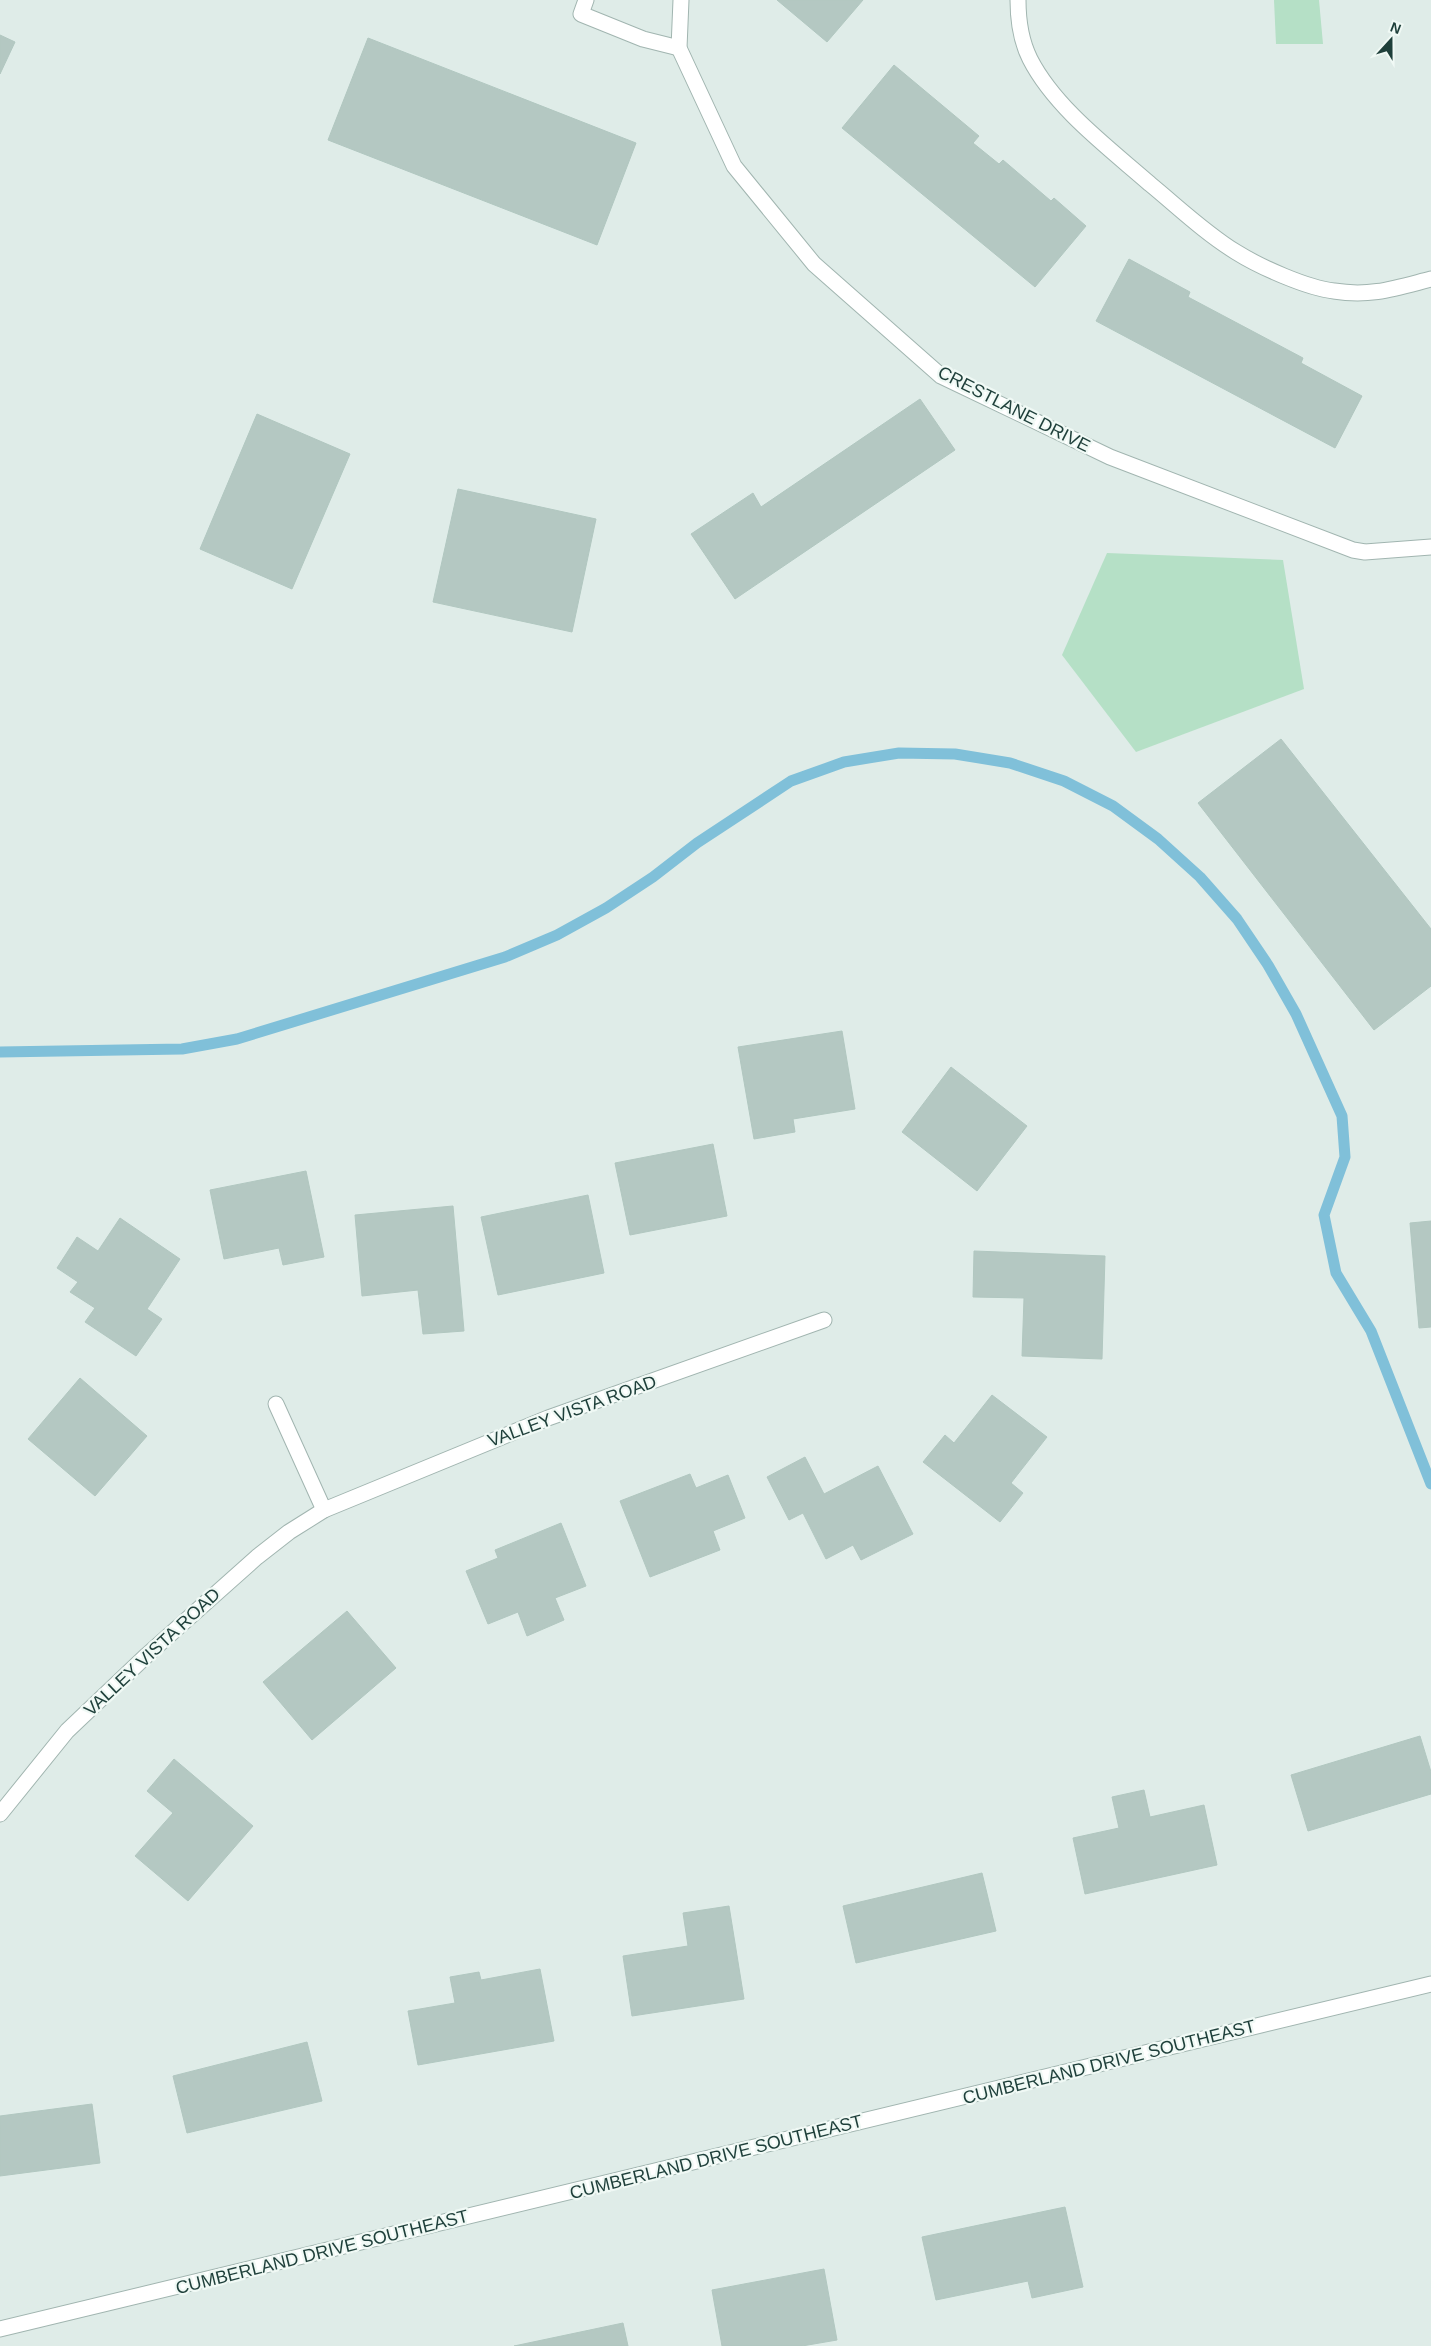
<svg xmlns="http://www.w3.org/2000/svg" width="1431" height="2346" font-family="Helvetica,sans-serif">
	<rect width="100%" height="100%" fill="#dfece8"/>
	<g fill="#b5e0c6">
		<path d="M1274,0H1319L1323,44H1276Z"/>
		<path d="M1107,553L1283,560L1304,689L1136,752L1062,655Z"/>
	</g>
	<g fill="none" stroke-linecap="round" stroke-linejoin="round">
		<path stroke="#80c0d9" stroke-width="11" d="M0,1052L182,1049L237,1039L505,957L557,935L606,908L653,877L697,843L791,781L844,762L899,753L955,754L1010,763L1064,781L1113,806L1158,839L1200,877L1237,919L1268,965L1296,1014L1342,1116L1345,1157L1324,1215L1336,1273L1371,1331L1431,1484"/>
	</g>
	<g fill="#b4c8c2" stroke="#b1c7c0">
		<path d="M777,0H863L827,42Z"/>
		<path d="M0,35L15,42L0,74Z"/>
		<path d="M368,38L636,143L597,245L328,140Z"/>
		<path d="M894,65L979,136L973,143L999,164L1003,160L1051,201L1054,198L1086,226L1035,287L842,128Z"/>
		<path d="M1129,259L1190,292L1188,297L1303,358L1301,363L1362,396L1335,448L1096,321Z"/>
		<path d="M920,399L955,450L735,599L691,534L753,493L761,507Z"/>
		<path d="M257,414L350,454L292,589L200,549Z"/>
		<path d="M458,489L596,519L572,632L433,602Z"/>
		<path d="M1281,739L1431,929V986L1374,1030L1198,803Z"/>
		<path d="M842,1031L855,1109L793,1119L795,1132L754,1139L738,1047Z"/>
		<path d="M951,1067L1027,1126L977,1191L902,1132Z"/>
		<path d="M713,1144L727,1216L630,1235L615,1163Z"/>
		<path d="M306,1171L324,1257L283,1265L279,1248L224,1259L210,1190Z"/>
		<path d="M588,1195L604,1273L498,1295L481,1217Z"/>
		<path d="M453,1206L464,1331L423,1334L418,1290L362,1296L355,1215Z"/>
		<path d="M120,1218L180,1259L147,1309L162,1319L136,1356L85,1322L95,1308L70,1292L78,1282L57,1268L77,1237L98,1251Z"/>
		<path d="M1431,1221V1327L1419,1328L1410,1223Z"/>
		<path d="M974,1251L1105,1256L1102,1359L1022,1356L1024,1298L973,1297Z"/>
		<path d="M80,1378L147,1436L95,1496L28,1439Z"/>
		<path d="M992,1395L1047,1437L1011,1483L1023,1493L1000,1522L923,1462L945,1435L954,1443Z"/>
		<path d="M805,1457L824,1494L878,1466L913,1534L861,1560L853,1545L826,1559L803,1513L789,1520L767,1477Z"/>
		<path d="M690,1474L696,1488L728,1475L745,1518L713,1531L720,1550L650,1577L620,1501Z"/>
		<path d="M561,1523L586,1586L555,1598L564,1620L527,1636L518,1612L488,1624L466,1571L498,1558L495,1550Z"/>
		<path d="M347,1611L396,1668L312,1740L263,1682Z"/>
		<path d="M1420,1736L1431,1772V1794L1308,1831L1291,1775Z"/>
		<path d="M174,1759L253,1826L188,1901L135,1856L173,1813L147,1791Z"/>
		<path d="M1144,1790L1150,1817L1204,1805L1217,1865L1085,1894L1073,1838L1119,1828L1112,1797Z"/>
		<path d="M982,1873L996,1931L856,1963L843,1906Z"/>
		<path d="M729,1906L744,1999L632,2016L623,1956L688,1946L683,1913Z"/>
		<path d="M540,1969L554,2041L418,2065L408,2011L455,2003L450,1977L479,1972L481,1980Z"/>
		<path d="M307,2042L322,2101L187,2133L173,2076Z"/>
		<path d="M92,2104L100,2163L0,2176V2116Z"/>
		<path d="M1065,2207L1083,2287L1032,2298L1028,2281L936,2300L922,2237Z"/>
		<path d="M824,2269L837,2340L802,2346H722L712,2290Z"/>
		<path d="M623,2323L628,2346H514Z"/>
	</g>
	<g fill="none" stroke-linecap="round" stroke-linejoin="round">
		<g stroke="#a1b5b0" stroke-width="17">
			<g id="minor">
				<path d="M586,0L581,14L643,39L679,48"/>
				<path d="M681,0L679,48L734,166L814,264L941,376L1110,457L1353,550L1365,552L1431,547"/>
				<path d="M1018,0C1018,19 1021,41 1030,59C1055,108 1109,148 1150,184C1178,207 1205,233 1236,252C1260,267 1307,288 1334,291C1371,297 1396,288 1431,279"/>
				<path d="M276,1404L324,1510"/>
				<path d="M0,1814L67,1731L147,1655L257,1557L289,1532L324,1510L548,1418L824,1320"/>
				<path d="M0,2329L1431,1984"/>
			</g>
		</g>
		<use href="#minor" stroke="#fff" stroke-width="15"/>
	</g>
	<g text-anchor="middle" stroke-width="4.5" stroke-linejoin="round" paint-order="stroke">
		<g font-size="18" fill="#1e3f3a" stroke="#f0f9f5">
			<text transform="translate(1014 409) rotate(27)" y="6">CRESTLANE DRIVE</text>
			<text transform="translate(572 1411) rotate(-20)" y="6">VALLEY VISTA ROAD</text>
			<text transform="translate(152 1652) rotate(-43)" y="6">VALLEY VISTA ROAD</text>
			<text transform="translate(1109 2062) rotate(-14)" y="6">CUMBERLAND DRIVE SOUTHEAST</text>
			<text transform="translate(716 2157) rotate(-14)" y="6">CUMBERLAND DRIVE SOUTHEAST</text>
			<text transform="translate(322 2252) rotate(-14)" y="6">CUMBERLAND DRIVE SOUTHEAST</text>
		</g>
	</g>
	<g transform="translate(1391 40) rotate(21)" stroke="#f0f9f5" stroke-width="4" paint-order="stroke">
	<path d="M0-4L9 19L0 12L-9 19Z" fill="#1e3f3a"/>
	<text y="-8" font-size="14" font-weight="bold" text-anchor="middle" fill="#1e3f3a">N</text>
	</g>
</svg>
